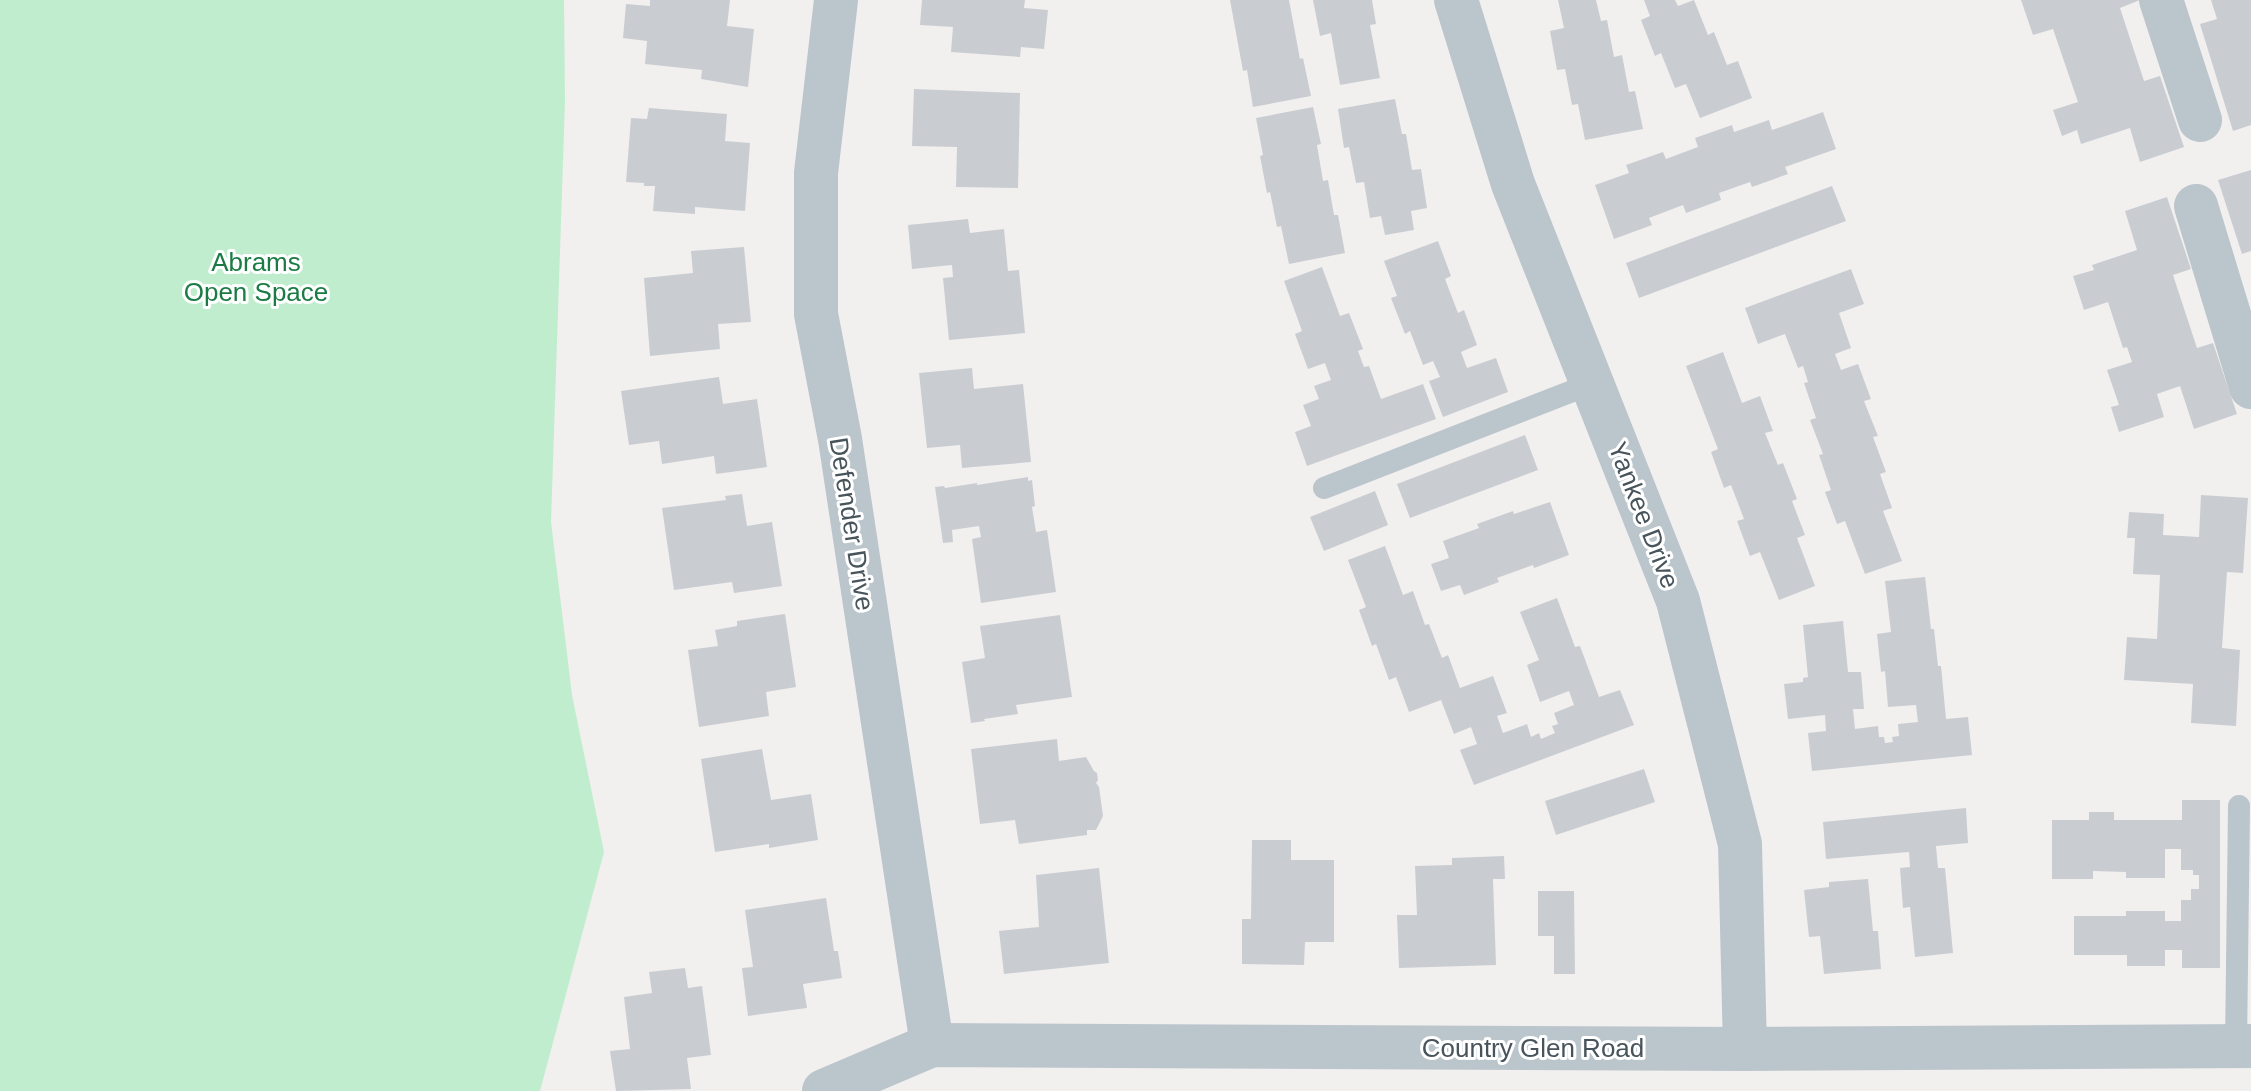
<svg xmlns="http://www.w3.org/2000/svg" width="2251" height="1091" font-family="Arial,sans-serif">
	<rect width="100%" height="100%" fill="#f2efef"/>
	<path fill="#c0edce" d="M0,0H564L565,101L551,522L572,695L604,852L540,1091H0Z"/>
	<g fill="#c9cdd2">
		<path d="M650,0H730L727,26L754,29L748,87L701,79L702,70L645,64L647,41L623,38L626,4L650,6Z"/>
		<path d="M922,0H1025L1024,8L1048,10L1044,49L1021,47L1020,57L951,52L953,27L920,25Z"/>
		<path d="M1230,0H1289L1300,59L1303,58L1311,96L1253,107L1247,70L1243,71Z"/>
		<path d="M1313,0H1372L1376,24L1370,25L1380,78L1340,85L1331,33L1320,36Z"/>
		<path d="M1558,0H1596L1601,21L1607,20L1614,57L1622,55L1629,92L1635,91L1643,129L1585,140L1578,104L1572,105L1565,69L1557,70L1550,31L1564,28Z"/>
		<path d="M1644,0H1675L1678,6L1694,0L1708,35L1714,32L1727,65L1738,61L1752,98L1700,118L1686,84L1675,88L1661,53L1655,56L1641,20L1650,16Z"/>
		<path d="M2021,0H2140L2120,8L2144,81L2160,76L2184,147L2140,162L2130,128L2081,144L2077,130L2062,136L2053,110L2078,102L2053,29L2033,35Z"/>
		<path d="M2211,0H2251V125L2233,131L2200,24L2217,19Z"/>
		<path d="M914,89L1020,93L1018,188L956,187L957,147L912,146Z"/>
		<path d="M1395,99L1402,134H1406L1412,170L1421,169L1427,208L1411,211L1414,230L1385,235L1381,216L1370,218L1364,182L1356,183L1349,147L1344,148L1338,109Z"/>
		<path d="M1313,107L1321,144L1317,145L1323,181L1328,180L1334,215H1338L1345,253L1289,264L1281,226L1277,227L1270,192L1267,193L1260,156L1263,155L1256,118Z"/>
		<path d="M649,108L727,114L725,141L750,143L745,211L695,207V214L653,211L655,186H644V183L626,182L631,118L647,119Z"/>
		<path d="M1823,112L1836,149L1785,167L1788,174L1752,187L1750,182L1719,193L1721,200L1686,213L1683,205L1649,218L1652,225L1614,239L1595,185L1629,173L1626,165L1663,152L1666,159L1698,147L1695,138L1732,125L1734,132L1769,120L1772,130Z"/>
		<path d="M2251,170V251L2242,254L2218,180Z"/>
		<path d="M1832,186L1846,221L1639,298L1626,263Z"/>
		<path d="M2167,197L2191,269L2173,275L2197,348L2213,343L2237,414L2194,429L2180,386L2157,394L2164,417L2119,432L2111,407L2119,405L2107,370L2132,362L2127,347L2123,348L2108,302L2084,310L2073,276L2094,270L2092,265L2137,250L2125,211Z"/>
		<path d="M968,219L970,233L1004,229L1008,271L1019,270L1025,333L949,340L943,278L953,277L952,265L912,269L908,225Z"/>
		<path d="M1438,241L1451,276L1445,279L1458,313L1464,310L1477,345L1461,352L1467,368L1496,358L1508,392L1443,417L1429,381L1440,377L1433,361L1423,365L1410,331L1405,334L1391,298L1397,296L1384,261Z"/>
		<path d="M744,247L751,322L718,324L720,349L650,356L644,278L693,273L691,251Z"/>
		<path d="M1322,267L1340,316L1349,313L1363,349L1358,351L1364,367L1369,366L1381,399L1423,384L1436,419L1307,466L1295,432L1311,426L1303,405L1319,399L1314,386L1331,380L1325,363L1308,369L1295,334L1302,331L1284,281Z"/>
		<path d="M1851,269L1864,304L1839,313L1851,348L1835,354L1841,370L1858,364L1871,399L1864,401L1878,436L1873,437L1886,472L1880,474L1892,508L1883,511L1902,561L1865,574L1845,521L1837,524L1825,492L1831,490L1819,455L1823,454L1810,420L1816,418L1804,383L1808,382L1803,366L1798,368L1785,334L1758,344L1745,308Z"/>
		<path d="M1723,352L1742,403L1760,396L1773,431L1765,433L1778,465L1783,463L1797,499L1792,501L1805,535L1797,538L1815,586L1779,600L1760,552L1750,556L1737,521L1744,519L1731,485L1724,488L1711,452L1718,449L1686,366Z"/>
		<path d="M972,368L974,389L1023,384L1031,462L962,468L960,445L927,448L919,373Z"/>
		<path d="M719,377L723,404L757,399L767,467L716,474L714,456L662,464L659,441L629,445L621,391Z"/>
		<path d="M1525,435L1538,470L1410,518L1397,484Z"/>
		<path d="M1028,477V481L1032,480L1035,506L1032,507L1036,532L1047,530L1056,592L981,603L972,539L981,537L979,526L952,530L953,542L943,543L935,487L944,486L945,488L977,483V485Z"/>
		<path d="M1375,491L1388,525L1324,551L1310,517Z"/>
		<path d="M742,494L747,526L772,522L782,586L734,593L732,582L674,590L662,508L726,500L725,496Z"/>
		<path d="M2201,495L2248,498L2243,573L2227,572L2222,648L2240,650L2236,726L2191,723L2193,684L2124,680L2127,637L2157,639L2160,575L2133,574L2135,538H2127L2129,512L2164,514L2163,535L2199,537Z"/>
		<path d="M1550,502L1569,555L1534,568L1533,565L1497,578L1499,582L1464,595L1460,585L1441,591L1431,564L1449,558L1443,541L1479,528L1477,524L1513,511L1514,514Z"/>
		<path d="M1385,546L1403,595L1413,591L1425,625L1429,624L1442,658L1448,655L1460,688L1493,676L1507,713L1497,716L1503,733L1527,724L1531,737L1539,733L1541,739L1555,733L1552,726L1558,724L1554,713L1574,705L1569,691L1540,702L1527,665L1539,660L1520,612L1557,598L1575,647L1580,646L1599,697L1620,690L1634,725L1474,785L1460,750L1477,744L1471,727L1454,734L1441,700L1409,712L1396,677L1389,680L1376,644L1372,646L1359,610L1366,607L1348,560Z"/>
		<path d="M1925,577L1931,629H1934L1938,666H1941L1946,719L1968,717L1972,755L1812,771L1808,733L1826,731L1825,715L1788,719L1784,684L1803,682V678L1808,677L1803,625L1843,621L1848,672H1861L1864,709H1853L1855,729L1878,726L1879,737H1884L1885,743L1893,742L1892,737L1899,736L1898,724L1918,722L1916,705L1888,707L1885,671L1881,672L1877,634L1891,632L1885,581Z"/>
		<path d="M785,614L796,687L766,692L769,716L699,727L688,650L718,646L715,630L737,626V621Z"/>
		<path d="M1060,615L1072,697L1016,705L1018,714L984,719L985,721L971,723L962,662L985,658L980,626Z"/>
		<path d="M1057,739L1059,761L1086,757L1094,771L1097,773L1098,780L1096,783L1099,787L1103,816L1096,830H1087V835L1019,844L1015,820L980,824L971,749Z"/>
		<path d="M762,749L771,800L811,794L818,840L769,848V844L715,852L701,759Z"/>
		<path d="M1644,769L1655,802L1556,835L1545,801Z"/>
		<path d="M2182,800H2220V968H2182V950H2165V966H2127V955H2074V916H2126V911H2165V921H2181V900H2191V889H2199V875H2193V870H2181V849H2165V878H2126V872L2093,871V879H2052V820H2089V812H2114V820H2182Z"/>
		<path d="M1966,808L1968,843L1936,846L1938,868H1945L1953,953L1915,957L1910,907L1903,908L1900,868L1910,867L1909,852L1826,859L1823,822Z"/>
		<path d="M1252,840H1291V860H1334V942H1305L1304,965L1242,964V919H1251Z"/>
		<path d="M1504,856L1505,879H1493L1496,965L1399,968L1397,915H1417L1415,866L1452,865V858Z"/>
		<path d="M1099,868L1109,963L1004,974L999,931L1039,927L1036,875Z"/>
		<path d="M1868,879L1873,931H1878L1881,969L1824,974L1820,936L1809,937L1804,890L1829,887V882Z"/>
		<path d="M1538,891H1574L1575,974H1554V936H1538Z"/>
		<path d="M826,898L834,951H838L842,978L803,984L807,1008L748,1016L742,968L753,967L745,910Z"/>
		<path d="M685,968L688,988L702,986L711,1055L687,1058L691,1089L616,1091L610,1051L630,1049L624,997L652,993L649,972Z"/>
	</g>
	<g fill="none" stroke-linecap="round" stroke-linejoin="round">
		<g stroke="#bbc5cc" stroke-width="22">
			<path d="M1324,488L1593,383"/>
			<path d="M2236,1047L2239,806"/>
		</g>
		<g stroke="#bbc5cc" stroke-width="44">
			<path d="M836,0L816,173V314L840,439L932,1045"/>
			<path d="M1456,0L1513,184L1678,601L1740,844L1745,1049"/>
			<path d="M2161,0L2200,120"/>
			<path d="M2196,206L2251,387"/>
			<path d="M824,1091L932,1045L1745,1049L2251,1046"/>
		</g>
	</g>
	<g text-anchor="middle" stroke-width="6" stroke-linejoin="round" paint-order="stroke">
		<g font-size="26" fill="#1b7b44" stroke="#fff">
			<text x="256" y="271">Abrams<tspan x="256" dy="30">Open Space</tspan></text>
		</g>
		<g font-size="26" fill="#48545c" stroke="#fff">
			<text transform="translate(1644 515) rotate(69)" y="9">Yankee Drive</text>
			<text transform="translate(852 524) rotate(81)" y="9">Defender Drive</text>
			<text x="1533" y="1057">Country Glen Road</text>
		</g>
	</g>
</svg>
